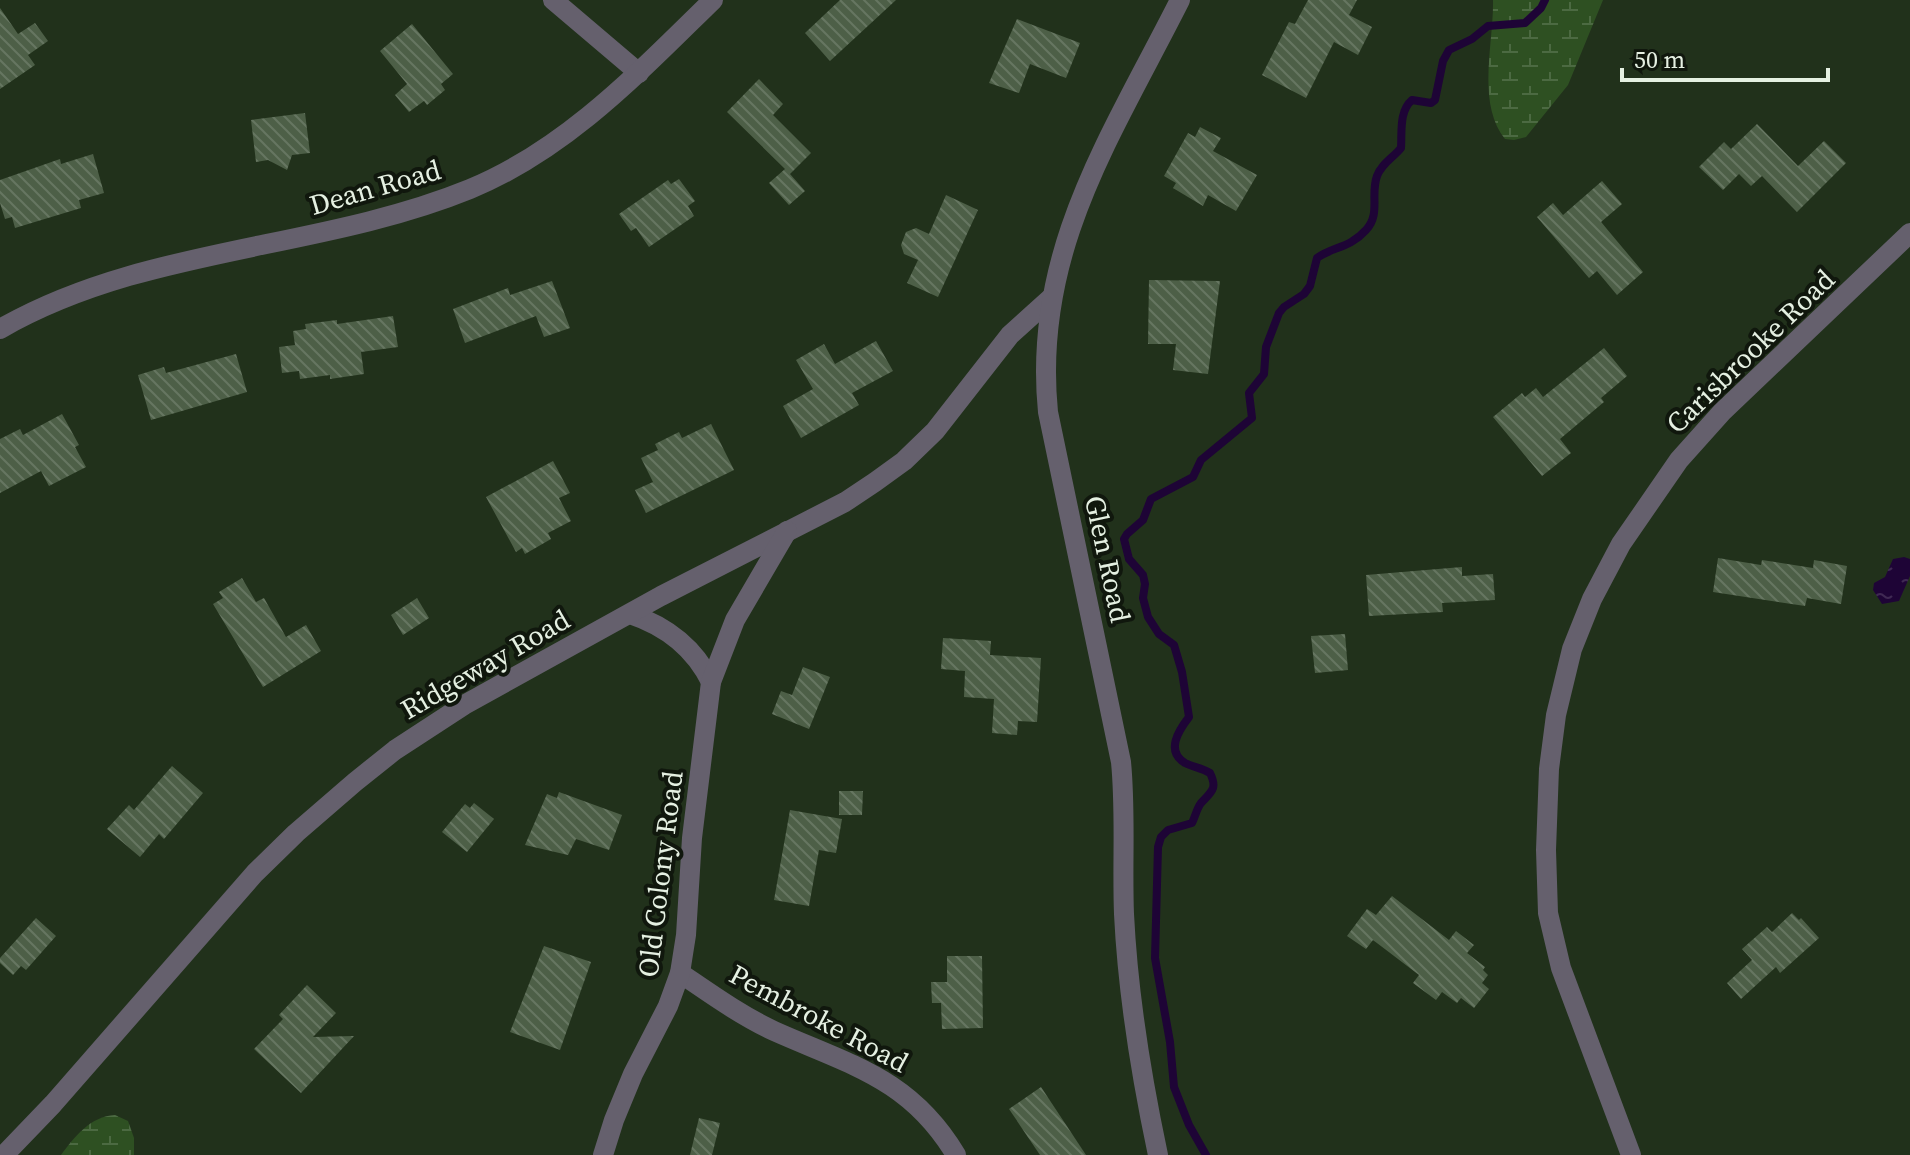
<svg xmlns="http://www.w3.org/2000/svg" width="1910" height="1155" font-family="'Source Serif 4',serif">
	<defs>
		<pattern id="wetland-marsh" width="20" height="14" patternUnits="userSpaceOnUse" patternTransform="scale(2)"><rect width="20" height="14" fill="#2e5022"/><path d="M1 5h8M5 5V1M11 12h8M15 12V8" fill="none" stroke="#4c6a42"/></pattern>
		<pattern id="water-ripples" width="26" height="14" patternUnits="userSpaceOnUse" patternTransform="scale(2)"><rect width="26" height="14" fill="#1e0436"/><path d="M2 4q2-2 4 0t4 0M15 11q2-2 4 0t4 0" fill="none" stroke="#3f2953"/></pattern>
		<pattern id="building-back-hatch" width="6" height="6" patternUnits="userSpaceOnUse" patternTransform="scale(2)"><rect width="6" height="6" fill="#4d5f47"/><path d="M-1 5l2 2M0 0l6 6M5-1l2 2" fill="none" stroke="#667661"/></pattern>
	</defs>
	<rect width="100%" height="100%" fill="#21311b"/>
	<g fill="url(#wetland-marsh)">
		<path d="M1493,0H1603L1568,85L1526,137L1514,140L1505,139C1476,103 1494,43 1493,0Z"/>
		<path d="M115,1115L128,1121L134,1138V1155H61C74,1137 91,1116 115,1115Z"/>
	</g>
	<path fill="url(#water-ripples)" d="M1904,557L1910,559V576L1899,601L1882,604L1873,590L1874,583L1885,577L1893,559Z"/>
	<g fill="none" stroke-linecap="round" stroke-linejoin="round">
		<path stroke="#1e0436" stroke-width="8" d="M1206,1155L1189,1125L1174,1087L1170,1042L1155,958L1158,847L1161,837L1168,830L1192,823C1195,817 1197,808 1201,803C1211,792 1218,789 1210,773C1202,768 1193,767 1185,763C1165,751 1179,730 1189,717L1182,672L1174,645L1159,634L1148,617L1143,598L1145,584L1143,575L1129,559L1124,539L1127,534L1143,520L1151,499L1193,477L1201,460L1252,418L1249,393L1264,374L1266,347L1279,313L1284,307L1304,294L1310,286L1317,258C1332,247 1350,248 1366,230C1381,214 1370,195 1377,176C1382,163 1393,158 1401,148C1402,132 1399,111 1412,100L1431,103L1435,100L1443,61L1449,50L1472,39L1488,26L1525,23L1541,8L1545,0"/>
	</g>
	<g fill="url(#building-back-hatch)">
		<path d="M840,0H896L830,61L805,33Z"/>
		<path d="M1308,0H1357L1349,15L1372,27L1358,55L1334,42L1306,98L1262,75L1289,22L1295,24Z"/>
		<path d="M0,8L18,34L35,23L48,41L28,55L35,65L0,89Z"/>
		<path d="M1017,19L1080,43L1066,78L1030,64L1019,93L989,83Z"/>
		<path d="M412,24L453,74L441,84L445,90L427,105L424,101L409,112L395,95L407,84L380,51Z"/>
		<path d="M759,79L783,104L773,115L811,153L790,174L805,191L789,205L769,183L785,169L727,112Z"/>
		<path d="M305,113L310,153L292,155L287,170L268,160L256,162L251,120Z"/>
		<path d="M1757,124L1798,166L1824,141L1846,163L1797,212L1762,176L1751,186L1739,174L1723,190L1699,167L1724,142L1731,149Z"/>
		<path d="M1200,127L1221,138L1213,151L1257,175L1236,211L1208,195L1203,206L1173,188L1176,183L1164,176L1188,133L1195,137Z"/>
		<path d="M93,154L104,193L79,200L81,208L15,228L12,217L5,219L0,203V180L60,159L61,164Z"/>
		<path d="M679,179L695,201L688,206L694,216L649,247L636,228L631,231L619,214L668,180L671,184Z"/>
		<path d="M1602,181L1622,204L1601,222L1643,272L1617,295L1597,271L1589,278L1537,217L1553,203L1563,215Z"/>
		<path d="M946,195L978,210L938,297L907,283L918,260L904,254L901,245L906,232L916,228L929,234Z"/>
		<path d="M1149,280L1220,281L1208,374L1173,370L1176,344H1148Z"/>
		<path d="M552,281L570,328L544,337L536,316L465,343L453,309L508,288L510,295Z"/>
		<path d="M393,316L398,347L361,352L364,374L330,379V375L300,379L299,371L282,373L279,347L295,345L293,331L306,329L305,324L337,320V324Z"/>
		<path d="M876,341L893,371L852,393L859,405L801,438L783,406L813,389L796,360L824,344L835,364Z"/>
		<path d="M1604,348L1627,376L1601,398L1604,402L1560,439L1571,453L1542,476L1493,417L1522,393L1525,397L1536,388L1543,397Z"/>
		<path d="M236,354L247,392L151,420L138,375L164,367L166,373Z"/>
		<path d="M62,414L79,445L75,447L86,467L49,486L41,471L0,493V439L20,429L23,435Z"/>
		<path d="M711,424L734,470L646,513L635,490L653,482L641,458L658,450L655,444L679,432L682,438Z"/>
		<path d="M553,461L570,493L559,498L571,521L548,533L551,539L525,554L522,548L516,552L486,497Z"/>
		<path d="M1718,558L1761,565L1762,560L1813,568L1814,560L1847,566L1841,604L1807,598L1805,606L1713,592Z"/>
		<path d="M1462,567V576L1493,574L1495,600L1442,603L1443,612L1369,616L1366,575Z"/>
		<path d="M242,578L256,602L264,598L286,637L306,625L321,651L263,687L213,604L223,598L219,592Z"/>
		<path d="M417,598L429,618L403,635L391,615Z"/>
		<path d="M1345,634L1348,670L1315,673L1311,636Z"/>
		<path d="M943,638L991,641L990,655L1041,658L1037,722L1018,721L1017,735L992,733L994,699L964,697L965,671L941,669Z"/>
		<path d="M803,667L830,677L809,729L772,714L781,691L792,695Z"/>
		<path d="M172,766L203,793L164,839L159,834L140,857L107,829L129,805L134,810Z"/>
		<path d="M839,791H863L862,815H839Z"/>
		<path d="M559,792L622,815L609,850L576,839L568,855L525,845L547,794L557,798Z"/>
		<path d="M474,803L494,819L467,852L442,832L465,804L470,808Z"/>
		<path d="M790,810L842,819L836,853L819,850L809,906L774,900Z"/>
		<path d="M1392,896L1449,940L1456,931L1474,945L1467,953L1485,967L1483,970L1488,975L1482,983L1489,989L1474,1008L1461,998L1457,1003L1442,992L1436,1000L1413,983L1419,975L1373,940L1366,949L1347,936L1367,909L1376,915Z"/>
		<path d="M1792,913L1799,920L1801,918L1819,938L1780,973L1776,967L1741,999L1727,983L1752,960L1742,949L1767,927L1772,932Z"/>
		<path d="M36,918L56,936L26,970L21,966L13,975L0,963V958Z"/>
		<path d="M544,946L591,962L560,1050L510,1032Z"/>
		<path d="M947,956H982L983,1028L942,1029L941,1003H932L931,982H947Z"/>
		<path d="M307,985L336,1013L313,1037L354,1036L301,1093L254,1049L283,1019L279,1015Z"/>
		<path d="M1041,1087L1086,1155H1040L1009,1109Z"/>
		<path d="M699,1118L720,1123L712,1155H690Z"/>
	</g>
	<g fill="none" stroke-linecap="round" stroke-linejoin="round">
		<g stroke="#65606d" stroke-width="20">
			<path d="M553,0L639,73"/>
			<path d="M0,329C144,246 318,251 470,189C567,149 640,71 713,0"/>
			<path d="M630,614C666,626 694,647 711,682"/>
			<path d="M680,973C711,994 740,1015 774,1031C850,1065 910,1078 956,1155"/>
			<path d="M4,1155L53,1104L255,873L296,833L355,782L395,750L464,705L661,596L845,502L875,482L904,461L935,431L1010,335L1051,298"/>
			<path d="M603,1155L614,1120L633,1074L668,1006L680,973L686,935L692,838L711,682L735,620L787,531"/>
			<path d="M1158,1155C1141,1075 1128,996 1124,914C1122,863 1126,813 1121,762L1048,412C1032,252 1111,137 1180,0"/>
			<path d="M1631,1155L1561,968L1548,913L1546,850L1549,769L1556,715L1572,649L1592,599L1621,544L1679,460L1722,412L1910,233"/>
		</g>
	</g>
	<g text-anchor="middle" stroke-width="8" stroke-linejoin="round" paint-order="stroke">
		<g font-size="28" fill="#e5f0e2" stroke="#10170d">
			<text transform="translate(375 187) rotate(-16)" y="10">Dean Road</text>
			<text transform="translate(1750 351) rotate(-44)" y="10">Carisbrooke Road</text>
			<text transform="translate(1108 559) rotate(78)" y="10">Glen Road</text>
			<text transform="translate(485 664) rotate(-30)" y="10">Ridgeway Road</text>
			<text transform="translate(660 874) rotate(-83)" y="10">Old Colony Road</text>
			<text transform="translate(819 1018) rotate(28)" y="10">Pembroke Road</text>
		</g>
	</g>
	<path d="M1622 68v12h206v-12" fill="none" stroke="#e5f0e2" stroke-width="4"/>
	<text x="1634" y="68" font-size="24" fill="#e5f0e2" stroke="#10170d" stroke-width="6" paint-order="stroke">50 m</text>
</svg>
